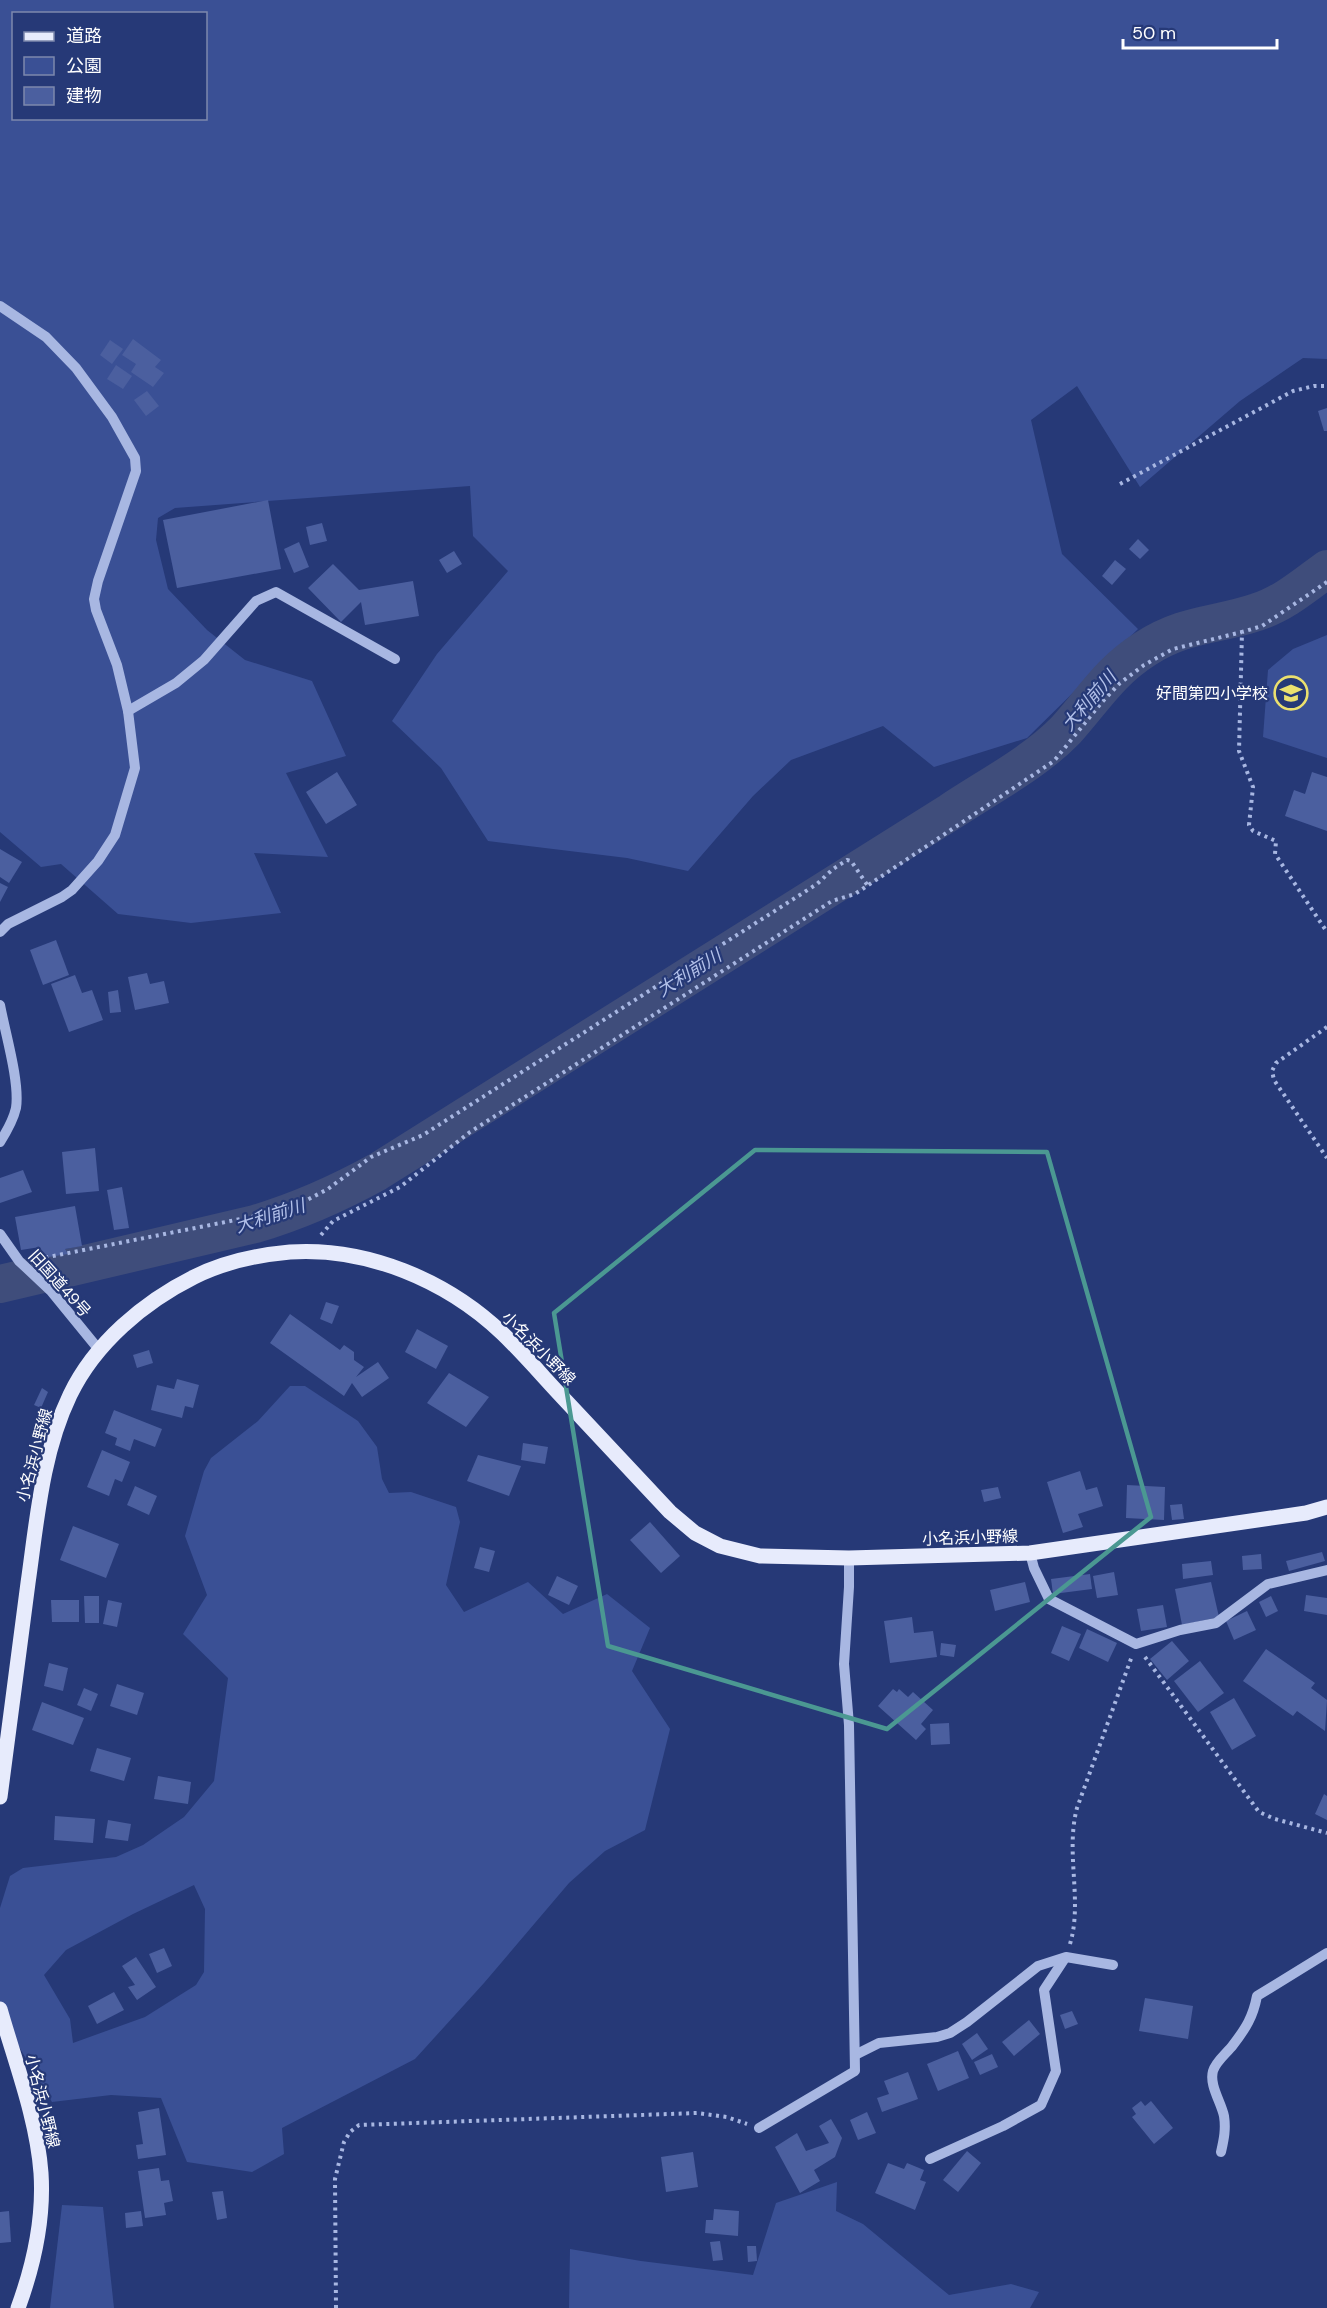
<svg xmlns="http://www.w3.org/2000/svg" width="1327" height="2308" font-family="'DM Sans','Noto Sans JP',sans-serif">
	<rect width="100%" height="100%" fill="#263977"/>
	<g fill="#3a5095" fill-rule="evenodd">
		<path d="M0,0H1327V359L1303,358L1240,401L1140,487L1077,386L1031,420L1062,554L1138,629L1027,738L934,767L883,726L791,760L753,796L688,871L627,858L488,841L441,768L392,721L437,654L508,571L473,536L470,486L175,508L158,518L156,540L168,589L207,630L245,660L312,681L346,756L286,773L328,857L254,853L281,913L191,923L118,914L61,864L41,867L0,832ZM14,14H206V118H14Z"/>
		<path d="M1327,635V758L1263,737L1268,670L1293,649Z"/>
		<path d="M290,1386H305L358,1421L377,1447L382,1479L389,1493L411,1492L456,1507L460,1522L446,1585L464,1612L528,1582L563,1614L607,1594L650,1628L632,1671L670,1729L645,1830L605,1851L569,1883L484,1983L415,2059L282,2128L284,2154L252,2172L187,2162L161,2098L111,2095L52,2102L0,2015V1908L10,1876L23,1868L116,1857L143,1845L184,1817L214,1781L228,1678L183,1634L207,1595L185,1536L204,1471L211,1458L258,1421ZM194,1885L205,1909L204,1972L196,1985L145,2017L73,2043L70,2019L44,1975L66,1950L133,1914Z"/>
		<path d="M837,2182L836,2211L863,2224L949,2295L1011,2284L1039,2292L1030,2308H569L570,2249L641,2261L753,2275L776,2203Z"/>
		<path d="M62,2205L103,2207L114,2308H50Z"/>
	</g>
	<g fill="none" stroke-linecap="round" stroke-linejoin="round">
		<path stroke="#3f4d7b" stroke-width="38" d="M0,1284L255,1224C299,1211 337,1194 377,1172L950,812C989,786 1034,763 1066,730C1094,699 1109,672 1145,649C1185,623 1216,626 1257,612C1283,604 1305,585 1327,569"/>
	</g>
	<g fill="#4b5f9f">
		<path d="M133,339L161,360L155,367L164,373L153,387L131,372L136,364L122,355Z"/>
		<path d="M110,340L123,349L112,364L100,355Z"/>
		<path d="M116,365L132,376L123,389L107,379Z"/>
		<path d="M147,391L159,406L146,416L134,400Z"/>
		<path d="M1327,408V431H1324L1318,411Z"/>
		<path d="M268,500L281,569L177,588L163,520Z"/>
		<path d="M322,523L327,541L310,545L306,527Z"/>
		<path d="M1138,539L1149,550L1140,559L1129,549Z"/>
		<path d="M299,542L309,567L294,573L284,549Z"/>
		<path d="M454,551L462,564L447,573L439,560Z"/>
		<path d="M1115,560L1126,569L1112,585L1102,576Z"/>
		<path d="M333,564L359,590L413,581L419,616L365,625L361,602L341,622L308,588Z"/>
		<path d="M337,772L357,805L326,824L306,792Z"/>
		<path d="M1312,772L1327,777V831L1285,816L1294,790L1305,794Z"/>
		<path d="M0,849L22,862L9,883L0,877Z"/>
		<path d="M0,883L8,887L0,902Z"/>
		<path d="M56,940L69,975L43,985L30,950Z"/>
		<path d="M147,973L150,984L164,981L169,1003L135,1010L128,977Z"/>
		<path d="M75,975L82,993L92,990L103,1020L69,1032L51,984Z"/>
		<path d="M118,990L121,1012L110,1013L108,992Z"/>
		<path d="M95,1148L99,1191L66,1194L62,1152Z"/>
		<path d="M23,1170L32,1192L0,1203V1178Z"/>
		<path d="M122,1187L129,1228L114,1230L107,1190Z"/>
		<path d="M75,1206L82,1246L65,1249L68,1254L42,1258L40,1247L21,1250L15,1217Z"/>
		<path d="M326,1302L339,1306L332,1324L320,1319Z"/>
		<path d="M290,1314L340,1350L344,1345L354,1352V1360L364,1367L356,1377L378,1362L389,1378L362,1397L352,1383L344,1396L270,1343Z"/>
		<path d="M417,1329L448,1346L436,1369L405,1352Z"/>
		<path d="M149,1350L153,1363L137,1368L133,1355Z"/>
		<path d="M449,1373L489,1397L466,1427L427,1403Z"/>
		<path d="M177,1379L199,1385L193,1408L185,1406L182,1418L151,1410L157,1385L174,1389Z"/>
		<path d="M42,1388L48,1392L41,1408L34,1405Z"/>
		<path d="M114,1410L162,1429L155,1447L134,1439L130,1451L115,1445L117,1438L105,1433Z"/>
		<path d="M523,1443L548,1447L545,1464L521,1460Z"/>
		<path d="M102,1450L130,1462L122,1482L115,1479L109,1496L87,1487Z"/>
		<path d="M478,1455L521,1466L509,1496L467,1481Z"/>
		<path d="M1080,1471L1086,1490L1097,1487L1103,1506L1078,1514L1083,1527L1063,1533L1047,1482Z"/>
		<path d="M1127,1485L1165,1487L1164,1520L1126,1518Z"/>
		<path d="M135,1486L157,1496L149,1515L127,1505Z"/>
		<path d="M998,1487L1001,1498L984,1502L981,1490Z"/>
		<path d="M1182,1504L1184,1519L1172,1520L1170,1505Z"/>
		<path d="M650,1522L680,1556L661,1573L630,1540Z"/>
		<path d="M73,1526L119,1544L106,1578L60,1560Z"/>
		<path d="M480,1547L495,1551L489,1572L474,1568Z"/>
		<path d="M1322,1552L1325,1561L1289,1571L1286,1561Z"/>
		<path d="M1261,1554L1262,1569L1243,1570L1242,1556Z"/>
		<path d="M1211,1561L1213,1575L1183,1579L1182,1564Z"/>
		<path d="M1114,1572L1118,1595L1097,1598L1093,1576Z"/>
		<path d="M1090,1574L1092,1589L1053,1594L1051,1579Z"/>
		<path d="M557,1576L578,1586L569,1605L548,1595Z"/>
		<path d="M1025,1582L1030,1602L995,1611L990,1590Z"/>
		<path d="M1211,1582L1219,1617L1182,1625L1175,1589Z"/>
		<path d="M1306,1595L1327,1598V1615L1304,1611Z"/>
		<path d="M84,1596H99V1623H85Z"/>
		<path d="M1271,1596L1278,1611L1266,1617L1259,1602Z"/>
		<path d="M51,1600H79V1622H52Z"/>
		<path d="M108,1600L122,1603L117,1627L103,1624Z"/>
		<path d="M1163,1605L1167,1627L1141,1631L1137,1609Z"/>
		<path d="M1247,1611L1256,1630L1234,1640L1226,1621Z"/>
		<path d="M912,1617L914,1633L933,1631L937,1657L890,1663L884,1621Z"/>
		<path d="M1062,1626L1081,1634L1069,1661L1051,1653Z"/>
		<path d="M1087,1629L1117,1643L1108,1662L1079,1648Z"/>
		<path d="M1172,1641L1189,1661L1167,1680L1150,1659Z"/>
		<path d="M941,1643L956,1645L954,1657L940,1655Z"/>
		<path d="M1266,1649L1315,1683L1311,1688L1327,1700L1325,1731L1297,1711L1293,1716L1243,1681Z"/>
		<path d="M1200,1661L1224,1693L1198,1712L1174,1681Z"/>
		<path d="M49,1663L68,1668L63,1691L44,1686Z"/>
		<path d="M117,1684L144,1693L137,1715L110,1706Z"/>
		<path d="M84,1688L98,1694L91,1711L77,1705Z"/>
		<path d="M893,1689L897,1692L899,1689L908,1697L913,1692L933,1710L921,1724L926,1729L916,1740L878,1706Z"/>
		<path d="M1234,1698L1256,1736L1232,1750L1210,1712Z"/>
		<path d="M42,1702L84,1718L73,1745L32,1730Z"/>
		<path d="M949,1723L950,1744L931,1745L930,1724Z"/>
		<path d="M97,1748L131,1758L124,1781L90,1771Z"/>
		<path d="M158,1776L191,1782L188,1804L154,1799Z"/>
		<path d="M1324,1794L1327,1796V1820L1315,1814Z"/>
		<path d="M55,1816L95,1819L93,1843L54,1840Z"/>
		<path d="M108,1820L131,1824L128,1841L105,1838Z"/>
		<path d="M164,1948L172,1966L157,1973L149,1954Z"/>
		<path d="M136,1957L156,1987L137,2000L128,1987L135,1985L122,1966Z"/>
		<path d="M114,1992L124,2010L97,2024L88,2006Z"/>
		<path d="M1145,1998L1193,2006L1188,2039L1139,2031Z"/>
		<path d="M1072,2011L1078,2024L1065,2029L1060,2015Z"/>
		<path d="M1029,2020L1040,2034L1014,2056L1002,2042Z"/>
		<path d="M977,2033L988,2049L972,2060L962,2044Z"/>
		<path d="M958,2051L969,2078L938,2091L927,2064Z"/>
		<path d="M992,2054L998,2067L980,2075L974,2062Z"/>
		<path d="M908,2072L918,2099L882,2112L877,2098L889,2094L884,2081Z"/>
		<path d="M1141,2101L1145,2106L1151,2101L1173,2128L1154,2144L1132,2117L1136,2114L1132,2108Z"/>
		<path d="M159,2108L166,2155L138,2159L136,2145L143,2144L138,2112Z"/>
		<path d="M867,2112L876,2133L858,2140L850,2120Z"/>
		<path d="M831,2119L842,2138L835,2157L814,2170L820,2181L800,2193L775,2147L797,2133L806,2151L829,2143L819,2126Z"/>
		<path d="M967,2151L981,2163L958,2192L943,2180Z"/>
		<path d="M693,2152L698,2187L666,2192L661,2157Z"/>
		<path d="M888,2163L904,2169L907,2163L924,2170L920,2180L926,2182L915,2210L875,2193Z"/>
		<path d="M159,2168L161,2181L169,2180L173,2201L164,2203L166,2215L145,2218L138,2171Z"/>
		<path d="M223,2191L227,2218L217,2220L212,2192Z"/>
		<path d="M714,2209L739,2211L738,2236L705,2233L706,2220H713Z"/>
		<path d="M9,2211L11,2242L0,2243V2212Z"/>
		<path d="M141,2211L143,2226L126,2228L125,2213Z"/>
		<path d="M720,2241L723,2260L713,2261L710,2242Z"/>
		<path d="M747,2246H756L757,2261L748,2262Z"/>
	</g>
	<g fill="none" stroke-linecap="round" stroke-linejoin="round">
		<g stroke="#a8b7e2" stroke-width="4" stroke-dasharray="3 4.5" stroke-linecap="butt">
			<path d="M1120,484L1293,391L1314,386H1327"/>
			<path d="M1327,582L1262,626L1242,632L1239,751L1253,787L1249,825L1253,831L1276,841L1275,854L1327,932"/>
			<path d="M1327,1027L1276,1063L1272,1071L1274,1080L1327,1158"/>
			<path d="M321,1235L333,1221L400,1187L470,1132L832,901L855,894L1054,761L1102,702L1120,683L1144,665L1173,649L1242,632"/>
			<path d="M38,1259L266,1214L286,1209L305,1201L328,1189L371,1157L423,1135L817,884L833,869L847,860L851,861L868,886"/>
			<path d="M1145,1657L1259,1812L1275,1819L1327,1833"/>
			<path d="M1070,1944C1083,1901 1065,1853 1077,1808L1132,1656"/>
			<path d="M336,2308L335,2179L344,2142L350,2132L359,2125L697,2113L727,2117L747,2124"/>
		</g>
		<g stroke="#a8b7e2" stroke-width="10">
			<path d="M0,306L46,337L76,368L112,417L135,458L136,471L98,581L94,599L96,610L117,665L128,711L135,768L115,835L98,861L72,890L62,897L8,924L0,932"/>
			<path d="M128,711L176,683L204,660L256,601L276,592L395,659"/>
			<path d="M0,1005C5,1032 20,1082 16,1108C13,1121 7,1131 0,1142"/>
			<path d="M0,1234L19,1261L51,1291L100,1351"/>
			<path d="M1030,1553L1034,1568L1049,1599L1136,1644L1180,1630L1216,1623L1268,1584L1327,1570"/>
			<path d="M855,2055L879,2043L937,2037L950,2033L967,2022L1038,1966L1066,1957L1113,1965"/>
			<path d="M759,2128L855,2071L849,1725L844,1664L849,1587V1558"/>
			<path d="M1221,2152C1224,2139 1226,2129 1224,2116C1221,2102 1209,2085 1213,2071C1216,2061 1227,2053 1233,2045C1246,2028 1253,2017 1257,1996L1327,1953"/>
			<path d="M930,2159L1003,2126L1041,2105L1056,2071L1044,1990L1065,1958"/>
		</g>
		<g stroke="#e7ebfc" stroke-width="15">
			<path d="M0,1797C9,1726 19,1654 28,1583C37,1520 42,1453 70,1395C95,1343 144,1302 194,1277C224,1262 257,1255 290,1252C367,1247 446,1280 502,1333C524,1354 545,1379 566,1401C601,1438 635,1475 670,1512L695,1533L720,1546L760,1556L849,1558L1030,1553L1306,1513L1327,1507"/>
			<path d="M0,2009C15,2062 37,2118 41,2173C44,2218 33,2267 18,2308"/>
		</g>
	</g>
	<path fill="none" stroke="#4b9892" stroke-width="4.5" stroke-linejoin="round" d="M755,1150L1047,1152L1151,1517L887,1729L608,1646L554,1313Z"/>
	<defs>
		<g id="school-ring" transform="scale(1.725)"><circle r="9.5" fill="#263977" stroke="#ebe06e" stroke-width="1.5"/><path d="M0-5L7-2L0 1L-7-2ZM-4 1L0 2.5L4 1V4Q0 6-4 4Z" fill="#ebe06e"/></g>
	</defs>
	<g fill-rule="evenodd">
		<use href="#school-ring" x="1291" y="693"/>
	</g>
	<g text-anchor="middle" stroke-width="4.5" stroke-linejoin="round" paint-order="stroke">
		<g font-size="16" fill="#fff" stroke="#263977" text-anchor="end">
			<text x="1268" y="699">好間第四小学校</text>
		</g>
		<g font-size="16" fill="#fff" stroke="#263977">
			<text transform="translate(60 1283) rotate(48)" y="6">旧国道49号</text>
			<text transform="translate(539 1348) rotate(45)" y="6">小名浜小野線</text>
			<text transform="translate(34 1455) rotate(-75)" y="6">小名浜小野線</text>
			<text transform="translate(970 1537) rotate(-2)" y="6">小名浜小野線</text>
			<text transform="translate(43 2101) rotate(76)" y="6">小名浜小野線</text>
		</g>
		<g font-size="18" font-style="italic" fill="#b3c1ea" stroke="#263977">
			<text transform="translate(1089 701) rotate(-49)" y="6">大利前川</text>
			<text transform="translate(689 973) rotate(-32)" y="6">大利前川</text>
			<text transform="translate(270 1216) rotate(-18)" y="6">大利前川</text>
		</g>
	</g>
	<rect x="12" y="12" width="195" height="108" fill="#263977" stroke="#7d88ad" stroke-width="1.5"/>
	<rect x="24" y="32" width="30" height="9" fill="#e7ebfc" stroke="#7d88ad" stroke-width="1.5"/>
	<text x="66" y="42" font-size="18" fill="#ffffff">道路</text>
	<rect x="24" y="57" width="30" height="18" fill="#3a5095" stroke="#7d88ad" stroke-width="1.5"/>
	<text x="66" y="72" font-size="18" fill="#ffffff">公園</text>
	<rect x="24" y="87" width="30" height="18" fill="#4b5f9f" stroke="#7d88ad" stroke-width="1.5"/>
	<text x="66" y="102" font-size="18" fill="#ffffff">建物</text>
	<path d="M1123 39v9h154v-9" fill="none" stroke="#ffffff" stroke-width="3"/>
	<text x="1132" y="39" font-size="18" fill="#ffffff" stroke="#263977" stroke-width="4.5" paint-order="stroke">50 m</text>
</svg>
